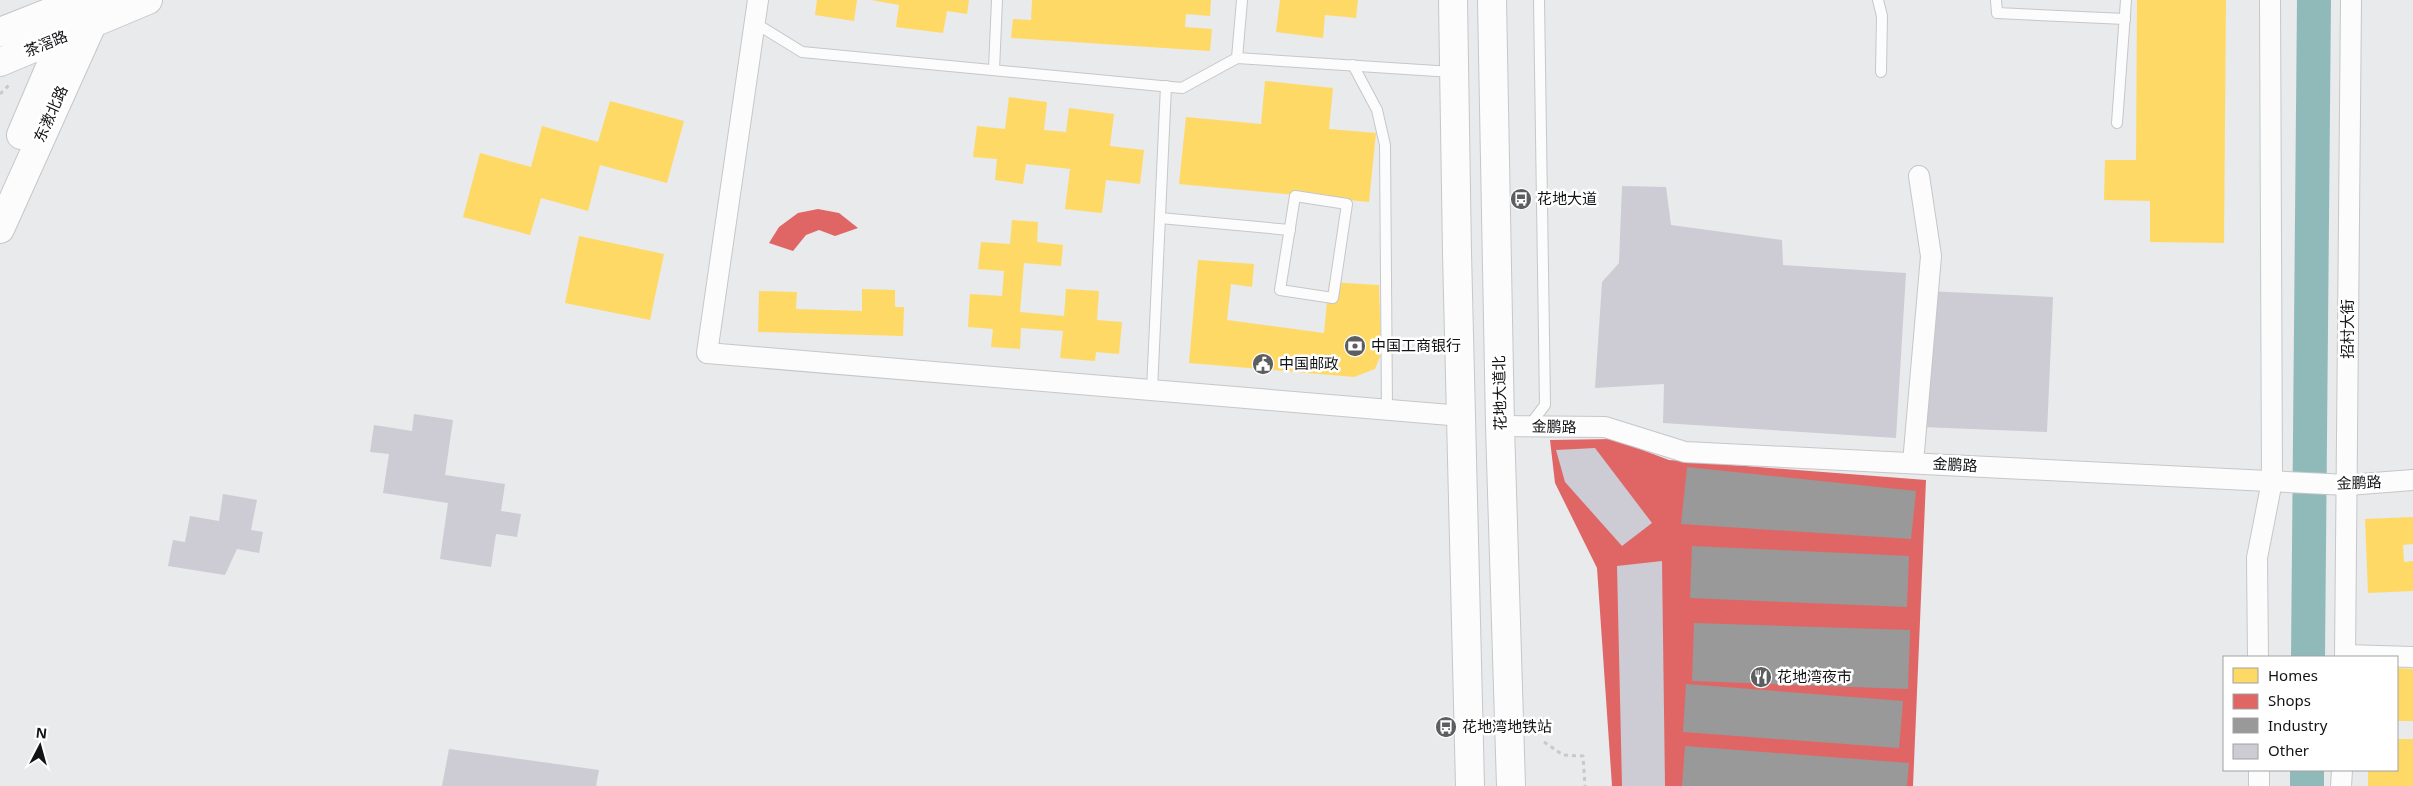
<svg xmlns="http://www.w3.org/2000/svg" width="2413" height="786" font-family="'Noto Sans','Noto Sans SC',sans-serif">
	<rect width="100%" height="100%" fill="#e8eaec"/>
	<g fill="#ffd966">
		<path d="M817,0H857L854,21L815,15Z"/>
		<path d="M871,0H969L967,14L947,11L943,33L896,27L899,5Z"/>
		<path d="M1032,0H1211L1210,16L1186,14L1185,27L1212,29L1210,51L1011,38L1013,19L1031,20Z"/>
		<path d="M1280,0H1358L1356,18L1325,15L1323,38L1276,32Z"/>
		<path d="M2137,0H2226L2224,243L2150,242V201L2104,200L2105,160H2136Z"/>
		<path d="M1265,81L1333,88L1329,129L1376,133L1369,202L1179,184L1186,117L1261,124Z"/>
		<path d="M1009,97L1047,102L1044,130L1066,132L1069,108L1114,114L1110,146L1144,150L1140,184L1106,180L1102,213L1065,209L1070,169L1026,164L1023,184L995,180L997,159L973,157L977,126L1005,129Z"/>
		<path d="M610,101L684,121L667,183L600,165L588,211L541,198L530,235L463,217L480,153L531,167L542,126L598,142Z"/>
		<path d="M1012,220L1038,222L1037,242L1063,245L1061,266L1024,263L1020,312L1064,316L1066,289L1099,291L1097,320L1122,322L1119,354L1096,352L1095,361L1060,358L1063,331L1021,328L1020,349L991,347L993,329L968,327L970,294L1002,296L1004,271L978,269L981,242L1010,244Z"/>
		<path d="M579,236L664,254L650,320L565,303Z"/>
		<path d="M1198,260L1254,264L1252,287L1231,284L1227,320L1324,333L1329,282L1379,285L1381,354L1375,369L1354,377L1189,363Z"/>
		<path d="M862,289L895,290V307H904L903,336L758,332L759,291L797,292L796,309L862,311Z"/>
		<path d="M2413,517V544L2403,545L2404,562L2413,561V591L2368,593L2365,519Z"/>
		<path d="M2397,668L2413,669V721H2397Z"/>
		<path d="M2397,739H2413V786H2368V770H2397Z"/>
	</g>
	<g fill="#e06666">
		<path d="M818,209L839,213L858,228L835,236L819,230L806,235L793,251L769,243L779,227L798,213Z"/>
		<path d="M1613,439L1669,460L1926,480L1913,786H1612L1597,568L1555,483L1550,440Z"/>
	</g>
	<g fill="#999">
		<path d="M1687,467L1916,491L1911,539L1681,524Z"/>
		<path d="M1692,546L1909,556L1907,607L1690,598Z"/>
		<path d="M1694,623L1910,630L1908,689L1692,681Z"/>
		<path d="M1686,684L1903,701L1899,748L1683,732Z"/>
		<path d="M1685,746L1909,763L1907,786H1682Z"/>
	</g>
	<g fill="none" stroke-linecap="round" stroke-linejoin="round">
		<g stroke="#90baba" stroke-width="34">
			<path d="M2308,657L2314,0"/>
			<path d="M2307,786V770"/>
		</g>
	</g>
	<g fill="#cdcbd4">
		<path d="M1622,186L1666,187L1671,225L1782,240L1783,265L1906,273L1896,438L1663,423L1664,384L1595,388L1602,282L1619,263Z"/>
		<path d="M1927,291L2053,297L2047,432L1922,427Z"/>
		<path d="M414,414L453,420L445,475L505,484L501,511L521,514L517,537L496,534L491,567L440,559L448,503L383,493L389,454L370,452L374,425L412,431Z"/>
		<path d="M1595,448L1652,523L1622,546L1565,482L1556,450Z"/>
		<path d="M223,494L257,500L251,530L263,532L259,553L237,549L225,575L168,566L173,540L185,542L190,516L219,521Z"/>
		<path d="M1662,561L1665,786H1622L1617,566Z"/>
		<path d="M449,749L599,770L596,786H442Z"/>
	</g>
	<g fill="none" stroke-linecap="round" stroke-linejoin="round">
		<g stroke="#c5c7c9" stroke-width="12">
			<g id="service">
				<path d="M1878,0L1882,16L1881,72"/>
				<path d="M1996,0L1997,13L2125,19"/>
				<path d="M755,23L802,52L1182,88L1237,58L1452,72"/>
				<path d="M1237,58L1242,0"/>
				<path d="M1353,65L1377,110L1385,145L1387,410"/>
				<path d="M994,70L997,0"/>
				<path d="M2117,123L2126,0"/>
				<path d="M1295,196L1347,204L1333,298L1280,290Z"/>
				<path d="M1160,218L1290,230"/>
				<path d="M1152,390L1166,86"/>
				<path d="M1529,426L1545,405L1539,0"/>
			</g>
		</g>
		<g stroke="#c5c7c9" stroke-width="22">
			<g id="minor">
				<path d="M758,0L707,353L1462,416"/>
				<path d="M1500,426L1605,427L1685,452L2348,485L2413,480"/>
				<path d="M1913,463L1931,256L1919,176"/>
				<path d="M2345,655L2413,657"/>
				<path d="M2258,657L2257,558L2272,481L2270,0"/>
				<path d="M2345,657L2351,0"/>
				<path d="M2259,770V786"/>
				<path d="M2341,786L2342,770"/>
			</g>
		</g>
		<g stroke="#c5c7c9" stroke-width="30">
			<g id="secondary">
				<path d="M21,135L70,20"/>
				<path d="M0,229L103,0"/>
			</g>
		</g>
		<g stroke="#c5c7c9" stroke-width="30">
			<g id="primary">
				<path d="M1453,0L1457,253L1470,786"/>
				<path d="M1492,0L1500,426L1511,786"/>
				<path d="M0,32L81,0"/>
				<path d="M0,62L148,0"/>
			</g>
		</g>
		<g stroke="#c9c9ca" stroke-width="3" stroke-dasharray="4 4" stroke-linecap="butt">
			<path d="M0,94L10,84"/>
			<path d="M1544,742L1563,755L1583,756L1585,786"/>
		</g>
		<use href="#service" stroke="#fcfcfc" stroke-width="10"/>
		<use href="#minor" stroke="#fcfcfc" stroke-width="20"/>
		<use href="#secondary" stroke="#fcfcfc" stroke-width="28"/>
		<use href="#primary" stroke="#fcfcfc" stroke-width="28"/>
	</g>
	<defs>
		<g id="bus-disc" transform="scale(1.125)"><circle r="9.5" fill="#5d5e60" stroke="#fff"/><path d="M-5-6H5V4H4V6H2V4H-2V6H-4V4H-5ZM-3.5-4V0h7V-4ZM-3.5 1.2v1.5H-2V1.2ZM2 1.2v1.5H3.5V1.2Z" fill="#fff"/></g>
		<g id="bank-disc" transform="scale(1.125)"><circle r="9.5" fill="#5d5e60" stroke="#fff"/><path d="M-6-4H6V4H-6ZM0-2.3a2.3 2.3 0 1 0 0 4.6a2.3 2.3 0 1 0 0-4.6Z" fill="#fff"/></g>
		<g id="civic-disc" transform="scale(1.125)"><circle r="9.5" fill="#5d5e60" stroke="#fff"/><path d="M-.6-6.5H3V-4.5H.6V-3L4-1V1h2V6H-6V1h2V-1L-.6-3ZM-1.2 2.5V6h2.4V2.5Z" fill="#fff"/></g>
		<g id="restaurant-disc" transform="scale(1.125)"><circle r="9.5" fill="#5d5e60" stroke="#fff"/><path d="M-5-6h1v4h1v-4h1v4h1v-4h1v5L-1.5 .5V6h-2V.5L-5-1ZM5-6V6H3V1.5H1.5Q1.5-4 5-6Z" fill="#fff"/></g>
	</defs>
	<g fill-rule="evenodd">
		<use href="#bus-disc" x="1521" y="199"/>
		<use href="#bank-disc" x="1355" y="346"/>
		<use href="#civic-disc" x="1263" y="364"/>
		<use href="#restaurant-disc" x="1761" y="677"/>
		<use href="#bus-disc" x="1446" y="727"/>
	</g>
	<g text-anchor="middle" stroke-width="5" stroke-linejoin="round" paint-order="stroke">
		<g font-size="15" fill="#121315" stroke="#fff">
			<text transform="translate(46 44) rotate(-22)" y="5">茶滘路</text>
			<text transform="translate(51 114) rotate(-66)" y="5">东漖北路</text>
			<text transform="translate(2348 329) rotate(-90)" y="5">招村大街</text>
			<text transform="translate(1500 393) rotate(-91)" y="5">花地大道北</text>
			<text transform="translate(1554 427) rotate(1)" y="5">金鹏路</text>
			<text transform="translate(1955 465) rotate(3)" y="5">金鹏路</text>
			<text transform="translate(2359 483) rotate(-2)" y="5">金鹏路</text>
		</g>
		<g font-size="15" fill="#121315" stroke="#fff" text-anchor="start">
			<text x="1537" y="204">花地大道</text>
			<text x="1371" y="351">中国工商银行</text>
			<text x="1279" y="369">中国邮政</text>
			<text x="1777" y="682">花地湾夜市</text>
			<text x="1462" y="732">花地湾地铁站</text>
		</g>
	</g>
	<rect x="2223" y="656" width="175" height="115" fill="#ffffff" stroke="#a0a1a1"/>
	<rect x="2233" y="668" width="25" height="15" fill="#ffd966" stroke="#a0a1a1"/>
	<text x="2268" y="681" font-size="15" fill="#121315">Homes</text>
	<rect x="2233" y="694" width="25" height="15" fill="#e06666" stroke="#a0a1a1"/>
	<text x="2268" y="706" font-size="15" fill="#121315">Shops</text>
	<rect x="2233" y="718" width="25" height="15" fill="#999999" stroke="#a0a1a1"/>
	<text x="2268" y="731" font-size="15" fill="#121315">Industry</text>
	<rect x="2233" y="744" width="25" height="15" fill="#cdcbd4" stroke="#a0a1a1"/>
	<text x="2268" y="756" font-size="15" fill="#121315">Other</text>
	<g transform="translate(40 746) rotate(6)" stroke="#ffffff" stroke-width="4" paint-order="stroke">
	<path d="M0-4L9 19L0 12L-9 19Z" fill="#121315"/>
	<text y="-8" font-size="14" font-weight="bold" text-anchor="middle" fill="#121315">N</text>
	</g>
</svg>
